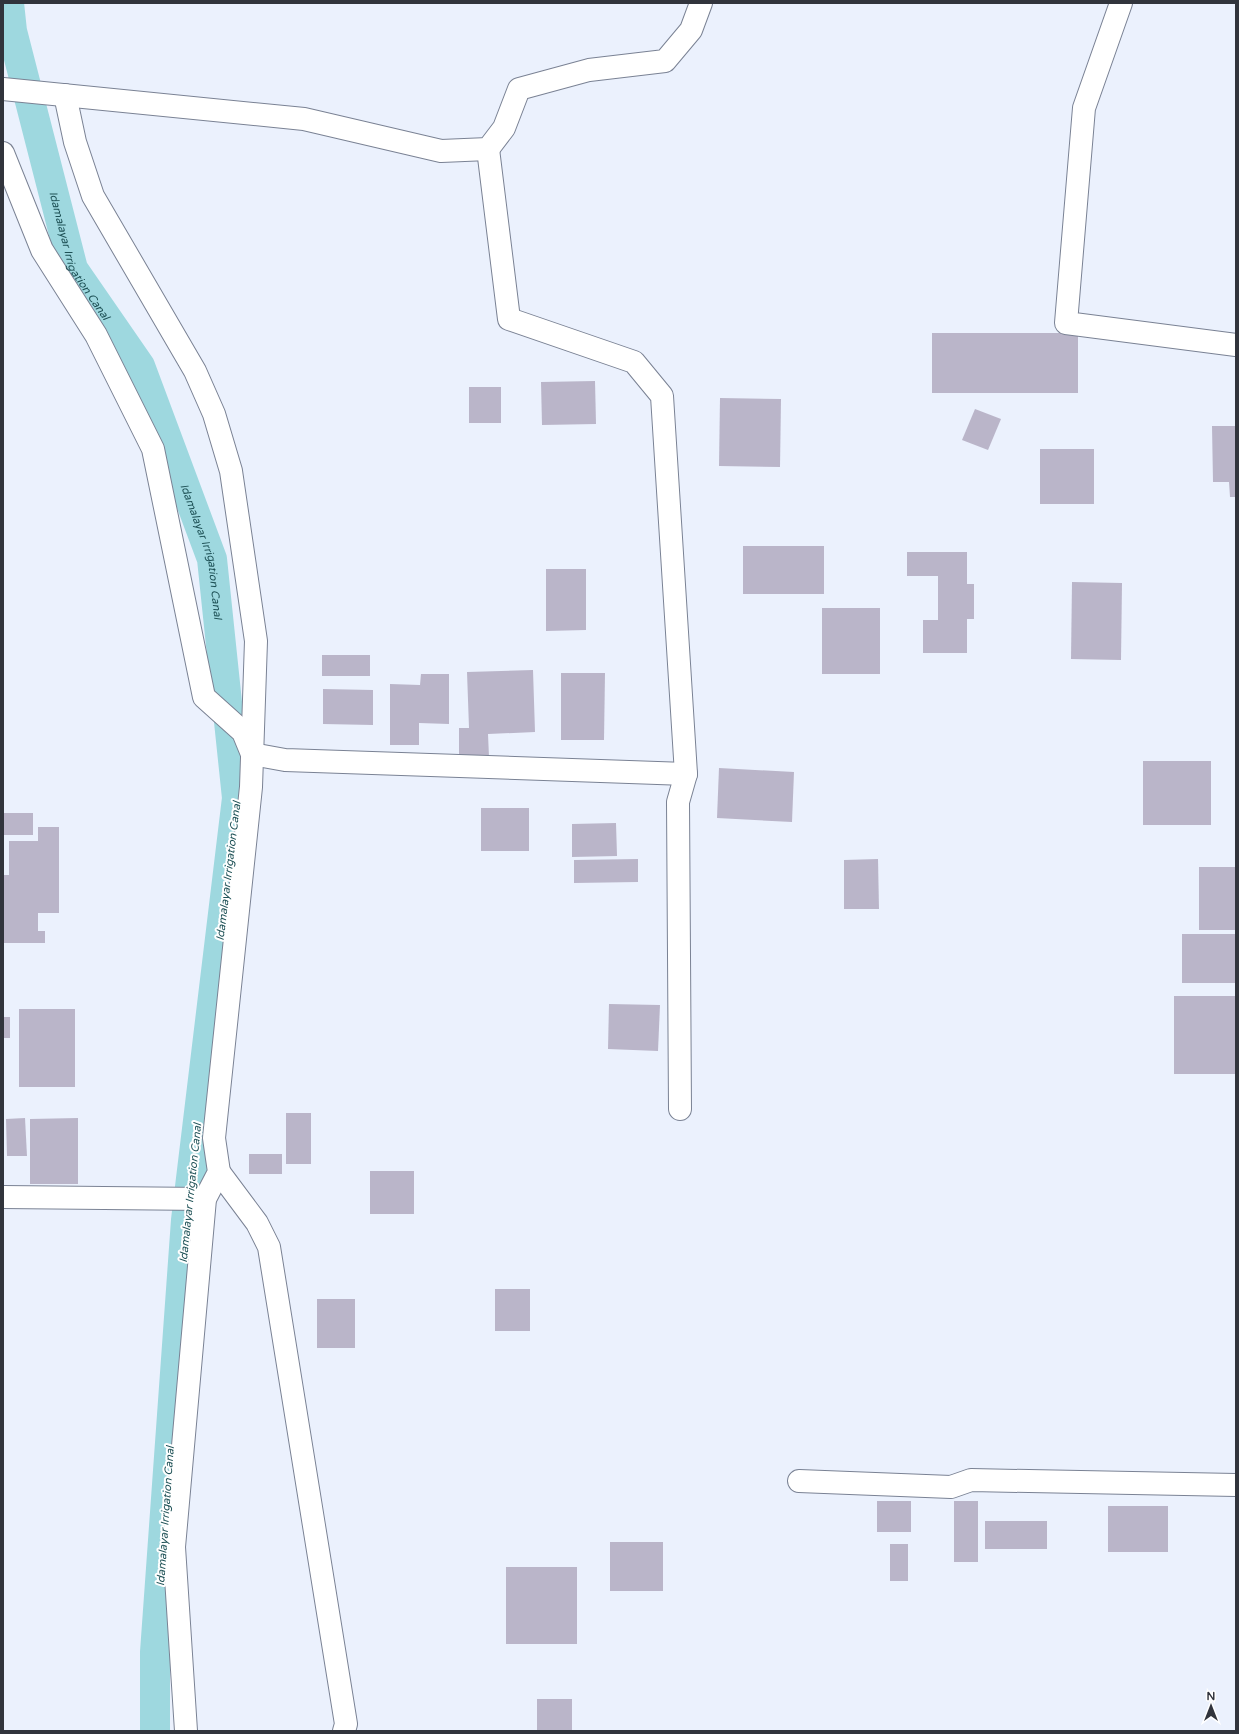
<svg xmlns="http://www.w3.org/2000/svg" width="1239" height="1734" font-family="'Varela Round',sans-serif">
	<rect width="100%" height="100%" fill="#ebf1fd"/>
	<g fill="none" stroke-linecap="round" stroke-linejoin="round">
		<path stroke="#9ed8df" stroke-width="30" id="s1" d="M9,3L12,31L73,269L140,366L212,559L237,798L186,1220L155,1652V1731"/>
	</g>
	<g fill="#bab5c9">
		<rect x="932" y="333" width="146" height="60"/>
		<path d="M595,381L596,424L542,425L541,382Z"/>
		<rect x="469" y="387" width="32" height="36"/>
		<path d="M720,398L781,399L780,467L719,466Z"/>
		<path d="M975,409L1001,419L988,450L962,440Z"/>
		<path d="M1212,426H1236V497H1230L1229,482H1213Z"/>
		<rect x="1040" y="449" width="54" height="55"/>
		<rect x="743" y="546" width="81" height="48"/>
		<path d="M907,552H967V584H974V619H967V653H923V620H938V576H907Z"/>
		<path d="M546,569H586V630L546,631Z"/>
		<path d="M1072,582L1122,583L1121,660L1071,659Z"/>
		<rect x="822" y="608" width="58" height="66"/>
		<rect x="322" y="655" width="48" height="21"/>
		<path d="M533,670L535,732L488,734L489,757L459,758V728H469L467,672Z"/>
		<path d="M561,673H605L604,740H561Z"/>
		<path d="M421,674H449V724L419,723V745H390V684L420,685Z"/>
		<path d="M323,689L373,690V725L323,724Z"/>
		<rect x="1143" y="761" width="68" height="64"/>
		<path d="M719,768L794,772L792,822L717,818Z"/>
		<rect x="481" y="808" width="48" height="43"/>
		<rect x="3" y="813" width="30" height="22"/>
		<path d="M616,823L617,856L572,857V824Z"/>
		<path d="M38,827H59V913H38V931H45V943H3V875H9V841H38Z"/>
		<path d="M638,859V882L574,883V860Z"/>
		<path d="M878,859L879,909H844V860Z"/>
		<rect x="1199" y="867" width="37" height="63"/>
		<rect x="1182" y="934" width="54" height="49"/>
		<rect x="1174" y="996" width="62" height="78"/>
		<path d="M609,1004L660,1005L658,1051L608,1049Z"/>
		<rect x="19" y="1009" width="56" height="78"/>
		<rect x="3" y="1017" width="7" height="21"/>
		<rect x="286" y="1113" width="25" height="51"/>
		<path d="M25,1118L27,1156H7L6,1119Z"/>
		<path d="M78,1118V1184H30V1119Z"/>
		<rect x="249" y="1154" width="33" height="20"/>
		<rect x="370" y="1171" width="44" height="43"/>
		<rect x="495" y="1289" width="35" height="42"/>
		<rect x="317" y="1299" width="38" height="49"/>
		<rect x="877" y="1501" width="34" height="31"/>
		<rect x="954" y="1501" width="24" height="61"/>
		<rect x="1108" y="1506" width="60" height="46"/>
		<rect x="985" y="1521" width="62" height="28"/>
		<rect x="610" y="1542" width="53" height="49"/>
		<rect x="890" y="1544" width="18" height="37"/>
		<rect x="506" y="1567" width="71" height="77"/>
		<rect x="537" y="1699" width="35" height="32"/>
	</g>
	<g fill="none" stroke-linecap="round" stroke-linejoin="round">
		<g stroke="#7a8294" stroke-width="24">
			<g id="minor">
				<path d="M1121,3L1084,108L1066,323L1236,345"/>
				<path d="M3,89L304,119L441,151L488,149L504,128L519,89L589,70L665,61L691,30L701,3"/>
				<path d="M65,95L75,142L93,196L195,371L214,414L231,471L256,641L251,787L214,1138L219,1172L205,1199L174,1547L186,1731"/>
				<path d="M488,149L509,319L634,362L662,396L686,774L678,802L680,1109"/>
				<path d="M3,153L42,250L96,335L153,449L204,697L243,732L252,754L285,760L686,774"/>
				<path d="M219,1172L257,1223L269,1247L346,1724L344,1731"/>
				<path d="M3,1197L205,1199"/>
				<path d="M799,1481L951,1487L971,1480L1236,1485"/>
			</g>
		</g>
		<use href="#minor" stroke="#fff" stroke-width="22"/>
	</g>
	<g text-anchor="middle" stroke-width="4" stroke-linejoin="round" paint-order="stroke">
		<g font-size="11" font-style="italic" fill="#1e5156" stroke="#fff">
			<text dy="4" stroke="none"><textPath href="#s1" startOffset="264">Idamalayar Irrigation Canal</textPath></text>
			<text dy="4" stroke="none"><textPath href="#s1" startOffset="588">Idamalayar Irrigation Canal</textPath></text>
			<text transform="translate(228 871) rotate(-83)" y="4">Idamalayar Irrigation Canal</text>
			<text transform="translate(190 1193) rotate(-84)" y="4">Idamalayar Irrigation Canal</text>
			<text transform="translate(165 1516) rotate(-86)" y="4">Idamalayar Irrigation Canal</text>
		</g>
	</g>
	<rect width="1239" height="1734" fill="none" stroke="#31343c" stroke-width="8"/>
	<g transform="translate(1211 1706)" stroke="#ffffff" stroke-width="3" paint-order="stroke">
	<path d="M0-3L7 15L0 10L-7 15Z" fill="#31343c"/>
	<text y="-6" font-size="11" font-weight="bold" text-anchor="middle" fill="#31343c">N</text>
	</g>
</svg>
